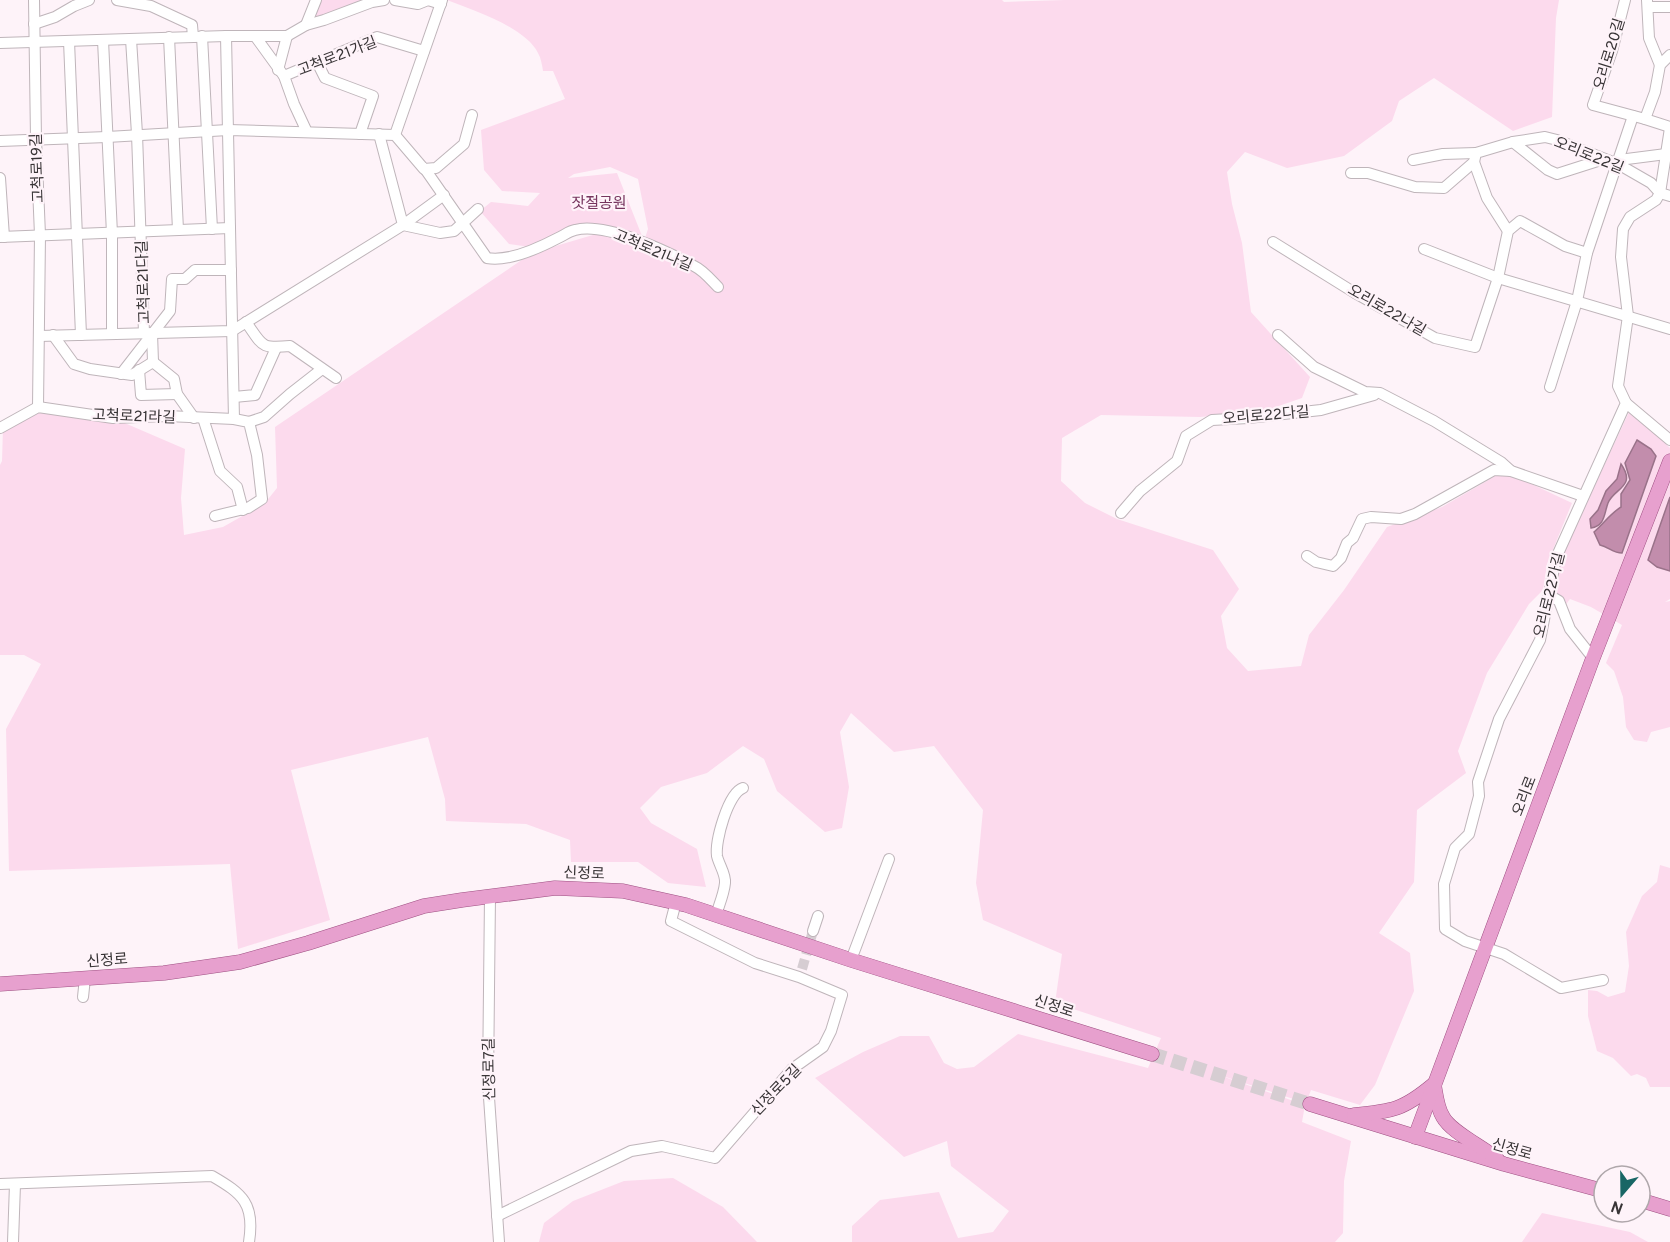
<svg xmlns="http://www.w3.org/2000/svg" width="1670" height="1242" font-family="Overpass,'Noto Sans KR',sans-serif">
	<rect width="100%" height="100%" fill="#fef3f9"/>
	<g fill="#fcdaed" fill-rule="evenodd">
		<path d="M316,0H369L306,25Z"/>
		<path d="M447,0H1002L1004,2L1065,0H1559L1556,18L1552,117L1513,131L1434,78L1399,101L1392,121L1344,156L1287,168L1245,152L1227,172L1232,204L1242,243L1251,312L1310,377L1302,398L1264,411L1200,417L1101,415L1062,438L1061,481L1085,503L1117,519L1213,550L1239,589L1221,616L1227,648L1248,671L1301,666L1309,635L1344,590L1387,527L1442,507L1504,471L1572,503L1547,564L1543,590L1529,604L1487,673L1458,751L1466,773L1417,810L1414,882L1379,933L1410,953L1414,991L1375,1085L1360,1105L1311,1090L1306,1103L1210,1072L1305,1105L1302,1122L1351,1141L1344,1181L1343,1233L1335,1242H852V1226L880,1200L939,1192L958,1238L993,1232L1009,1211L951,1166L947,1141L904,1157L815,1078L863,1052L900,1036H929L944,1063L957,1069L974,1067L1018,1034L1148,1068L1161,1038L1055,1003L1062,954L983,920L976,883L983,810L934,746L894,752L851,713L840,732L849,787L842,828L825,832L777,791L764,759L743,746L707,773L661,787L640,808L651,823L697,849L706,887L668,883L638,862H571L570,840L526,824L446,821L445,799L428,737L291,770L330,920L238,949L230,864L9,871L6,729L41,664L24,655H0V465L2,461L3,428L38,407L113,418L185,449L181,498L184,535L223,527L265,503L277,488L275,427L532,253L603,232L563,230L537,248L509,244L480,211L491,202L528,206L540,193L502,191L484,170L481,130L565,99L553,71H543C542,65 541,58 538,53C525,27 473,10 447,0ZM610,167L638,179L648,229L644,241L617,173L568,178L574,174Z"/>
		<path d="M1630,410L1670,448V599L1665,602L1670,601V727L1651,732L1647,742L1634,740L1626,727L1623,697L1614,671L1606,663L1622,625L1591,607L1570,599L1564,607L1551,593L1558,564Z"/>
		<path d="M1660,865L1670,868V1087H1650L1646,1078L1637,1074L1631,1076L1613,1058L1597,1051L1588,1016V990L1597,991L1608,997L1625,992L1629,966L1626,932L1642,896L1657,882Z"/>
		<path d="M673,1178L723,1207L757,1242H539L544,1223L573,1201L624,1181Z"/>
		<path d="M1542,1213L1630,1232L1648,1242H1522Z"/>
	</g>
	<g fill="#c28dac" stroke="#997289" stroke-width="1.5">
		<path d="M1637,440L1651,449L1656,456L1622,553C1613,553 1609,547 1600,545L1594,532C1604,523 1610,514 1621,507V494L1630,480L1625,463Z"/>
		<path d="M1621,464C1637,487 1614,488 1608,503C1604,514 1605,526 1591,528L1590,519L1598,510L1606,491L1617,479Z"/>
		<path d="M1670,497V571L1657,567L1648,560Z"/>
	</g>
	<g fill="none" stroke-linecap="round" stroke-linejoin="round">
		<path stroke="#d6cdd2" stroke-width="10" stroke-dasharray="10 5" stroke-linecap="butt" d="M802,969L813,931"/>
		<path stroke="#d6cdd2" stroke-width="14" stroke-dasharray="14 7" stroke-linecap="butt" d="M1152,1054L1310,1104"/>
		<g stroke="#bfb5ba" stroke-width="12">
			<g id="minor">
				<path d="M34,0L36,139L40,235L38,407"/>
				<path d="M117,0L151,6L192,25L193,37"/>
				<path d="M395,0L418,4L428,0L441,4"/>
				<path d="M1625,0L1612,51L1593,105L1645,119L1655,92L1660,65L1670,55"/>
				<path d="M1647,0L1649,38L1660,65"/>
				<path d="M1648,7H1670"/>
				<path d="M34,24L55,17L74,6L89,0"/>
				<path d="M306,25L316,0"/>
				<path d="M202,36L212,229"/>
				<path d="M226,36L234,419"/>
				<path d="M255,36L284,76L294,104L307,132"/>
				<path d="M169,37L178,230"/>
				<path d="M131,39L137,134L144,333"/>
				<path d="M103,40L112,234V333"/>
				<path d="M69,41L81,335"/>
				<path d="M0,43L226,36H287L306,25L324,20L372,2L384,0"/>
				<path d="M317,62L325,78L373,96L360,134"/>
				<path d="M278,70L287,36"/>
				<path d="M284,76L377,37L424,51"/>
				<path d="M1645,119L1670,127"/>
				<path d="M395,135L442,0"/>
				<path d="M0,141L107,137L228,130L395,135L424,169L436,168L464,144L472,115"/>
				<path d="M1513,142L1548,170L1557,174L1604,159"/>
				<path d="M1413,160L1443,154L1476,153"/>
				<path d="M1619,160L1666,154"/>
				<path d="M1474,162L1487,198L1508,231"/>
				<path d="M425,169L487,258C509,262 539,248 558,238C563,236 569,231 575,230C605,222 667,251 694,266C703,270 711,280 718,287"/>
				<path d="M1351,173H1368L1415,187L1444,188L1474,162L1476,153L1513,142L1545,137L1557,140L1618,164L1651,183L1660,193L1670,196"/>
				<path d="M0,178L4,237"/>
				<path d="M403,225L440,233L454,231L478,209"/>
				<path d="M403,225L444,195"/>
				<path d="M0,237L230,228"/>
				<path d="M1273,242L1355,293L1435,338L1475,347L1498,278L1508,231L1520,221L1565,246L1587,253"/>
				<path d="M1424,249L1498,278L1670,329"/>
				<path d="M246,322C263,346 260,349 290,346L336,378"/>
				<path d="M152,333L153,362"/>
				<path d="M53,335L74,364L90,369L132,375L153,362L174,379L177,394L194,418"/>
				<path d="M1278,335L1314,367L1365,392L1380,393L1434,421L1501,462L1511,471L1583,496"/>
				<path d="M39,336L232,331L403,225L379,134"/>
				<path d="M139,370L141,395L177,394"/>
				<path d="M121,374L170,311L172,279H185L195,270H231"/>
				<path d="M1550,387L1577,301L1587,253L1633,116"/>
				<path d="M234,397L255,395L276,348"/>
				<path d="M1626,403L1670,440"/>
				<path d="M203,418L220,471L237,487L243,510"/>
				<path d="M249,422L264,417L290,394L322,369"/>
				<path d="M0,428L38,407L113,418L167,416L234,419L249,422L257,455L262,499L248,508L215,516"/>
				<path d="M1121,513L1140,491L1177,461L1186,436L1212,420L1248,418L1321,410L1374,395"/>
				<path d="M1307,556L1316,562L1333,566L1341,558L1347,543L1353,538L1362,519L1371,517L1401,519L1415,514L1494,470L1511,471"/>
				<path d="M1549,595L1559,601L1570,629L1593,658"/>
				<path d="M490,896L488,1083L499,1242"/>
				<path d="M716,915C719,905 724,894 725,883C726,874 719,865 717,856C715,841 728,793 743,788"/>
				<path d="M813,931L818,916"/>
				<path d="M851,960L889,859"/>
				<path d="M1603,980L1561,988L1504,954L1465,941L1445,929L1444,884L1455,848L1469,834L1479,796L1478,782L1499,719L1540,640L1556,558L1626,403L1618,386L1628,316L1621,257L1623,229L1630,217L1656,200L1660,193L1670,128"/>
				<path d="M83,997L85,978"/>
				<path d="M0,1184L212,1176C243,1194 255,1204 249,1242"/>
				<path d="M497,1216L631,1151L662,1146L715,1158L792,1069L823,1047L831,1031L842,995L799,977L755,963L671,921L676,902"/>
				<path d="M13,1242L15,1184"/>
			</g>
		</g>
		<g stroke="#9f5183" stroke-width="15">
			<g id="major">
				<path d="M0,984L164,973L240,962L308,943L424,906L462,900L555,888L623,891L686,905L851,960L1152,1054"/>
				<path d="M1310,1104L1504,1164L1604,1191"/>
				<path d="M1354,1115C1393,1111 1403,1110 1434,1084C1436,1095 1437,1108 1443,1117C1451,1132 1483,1147 1497,1159"/>
				<path d="M1415,1137L1593,658L1670,461"/>
				<path d="M1640,1200L1670,1209"/>
			</g>
		</g>
		<use href="#minor" stroke="#fff" stroke-width="10"/>
		<use href="#major" stroke="#e7a0ce" stroke-width="14"/>
	</g>
	<g text-anchor="middle" stroke-width="4.5" stroke-linejoin="round" paint-order="stroke">
		<g font-size="15" fill="#383436" stroke="#fef3f9">
			<text transform="translate(1609 54) rotate(-73)" y="5">오리로20길</text>
			<text transform="translate(337 56) rotate(-21)" y="5">고척로21가길</text>
			<text transform="translate(1589 155) rotate(22)" y="5">오리로22길</text>
			<text transform="translate(37 168) rotate(-92)" y="5">고척로19길</text>
			<text transform="translate(653 250) rotate(23)" y="5">고척로21나길</text>
			<text transform="translate(143 282) rotate(-92)" y="5">고척로21다길</text>
			<text transform="translate(1387 310) rotate(30)" y="5">오리로22나길</text>
			<text transform="translate(1266 415) rotate(-5)" y="5">오리로22다길</text>
			<text transform="translate(134 416) rotate(2)" y="5">고척로21라길</text>
			<text transform="translate(1549 595) rotate(-76)" y="5">오리로22가길</text>
			<text transform="translate(1524 796) rotate(-69)" y="5">오리로</text>
			<text transform="translate(584 873) rotate(2)" y="5">신정로</text>
			<text transform="translate(107 960) rotate(-4)" y="5">신정로</text>
			<text transform="translate(1054 1006) rotate(18)" y="5">신정로</text>
			<text transform="translate(489 1069) rotate(-91)" y="5">신정로7길</text>
			<text transform="translate(776 1090) rotate(-46)" y="5">신정로5길</text>
			<text transform="translate(1512 1149) rotate(16)" y="5">신정로</text>
		</g>
		<g font-size="15" fill="#76355e" stroke="#fef3f9">
			<text x="599" y="208">잣절공원</text>
		</g>
	</g>
	<g transform="translate(1622 1194) rotate(200)"><circle r="28" fill="#fef3f9" stroke="#afa7ab" stroke-width="1.5"/>
	<path d="M0-4.5L10 22L0 15L-10 22Z" fill="#186665"/>
	<text y="-9" font-size="16" font-weight="bold" text-anchor="middle" fill="#383436">N</text>
	</g>
</svg>
